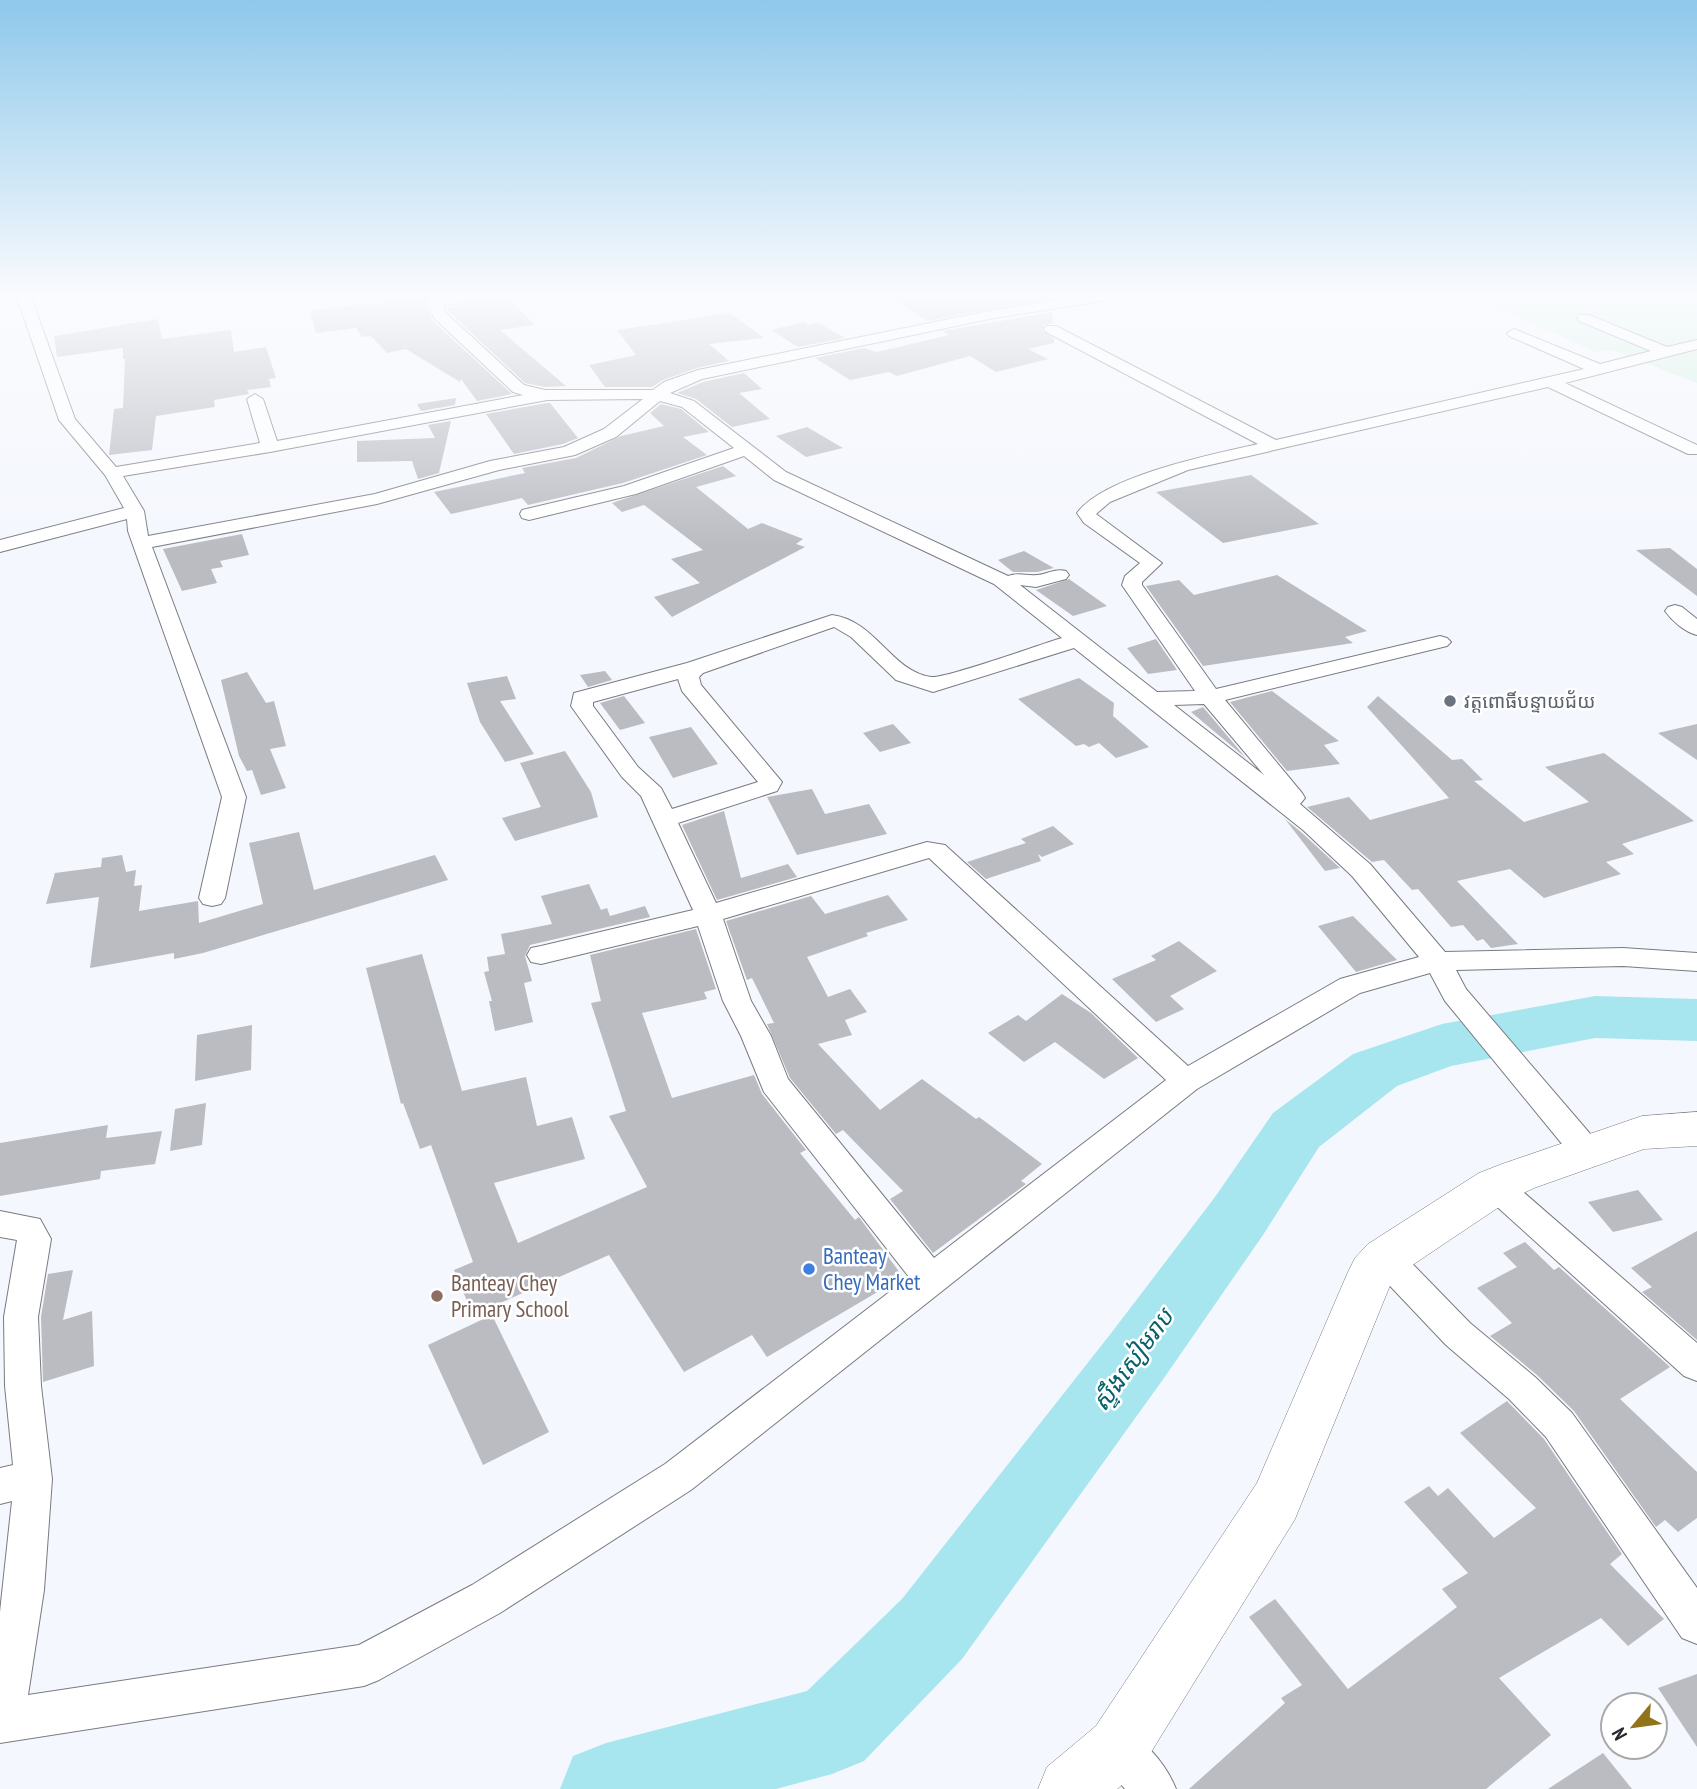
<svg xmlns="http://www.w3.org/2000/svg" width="1697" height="1789" font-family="'PT Sans Narrow','Noto Sans Khmer',sans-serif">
	<rect width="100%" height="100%" fill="#f4f7fd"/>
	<path fill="#d0f2de" d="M1497,297H1697V383L1612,350L1596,352L1480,300Z"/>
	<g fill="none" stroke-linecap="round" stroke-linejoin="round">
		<path stroke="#a7e6ef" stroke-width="5" d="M1036,300L1060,297"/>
		<path fill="#a7e6ef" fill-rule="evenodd" d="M1595,996L1697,999V1041L1595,1038L1451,1066L1397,1086L1319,1147L1263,1235L1164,1378L962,1659L864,1761L832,1774L776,1789H560L573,1756L606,1743L807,1691L902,1599L1112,1332L1215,1197L1273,1113L1353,1054L1442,1024Z"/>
	</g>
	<g fill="#babcc2">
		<path d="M388,297H424L432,320L512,394L477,401L461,379L460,382L406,349L387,353L371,336L362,337L356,328L316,333L310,310L390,302Z"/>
		<path d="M473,297H507L535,325L500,330L566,386L545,387L525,383L448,311L447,308L469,303Z"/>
		<path d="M890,297H1051V298L927,321Z"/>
		<path d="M1052,312L1053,323L1044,325L1042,330L1054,339V343L1028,349L1048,359L996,372L970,356L897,376L889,372L850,380L815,358L864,348L877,352L949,335L943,331Z"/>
		<path d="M730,313L764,338L709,344L729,361L697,368L663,380L652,387H605L589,365L636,355L617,330Z"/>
		<path d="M158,319L162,339L231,330L234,352L266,347L276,378L269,379L271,387L247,390L249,394L214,400L215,407L156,416L152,450L109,455L114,409L123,408L125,359H123V348L57,357L54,336Z"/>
		<path d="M804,322L809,325L818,323L845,338L798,347L771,330Z"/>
		<path d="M744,373L762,389L739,393L770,419L732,427L696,399L677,393L703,382Z"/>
		<path d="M456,398L455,405L421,411L417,404Z"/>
		<path d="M547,403H550L578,438L563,444L514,454L486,414Z"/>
		<path d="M661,404L681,409L709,432L683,437L707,455L623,483L528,505L522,498L451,514L434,492L525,473L522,468L576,458L621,436L664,426L650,413Z"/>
		<path d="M451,421L439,473L418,479L412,461L357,462V441L435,438L428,425Z"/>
		<path d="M807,427L843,448L806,457L776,436Z"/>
		<path d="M723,466L736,476L696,487L748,529L762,523L803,539L796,544L805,547L672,617L654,597L700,583L671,559L703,550L644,505L622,512L612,503Z"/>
		<path d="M1251,475L1319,524L1223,543L1156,492Z"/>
		<path d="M242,534L249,555L220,561L223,567L211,569L217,583L182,591L163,549Z"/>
		<path d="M1670,548L1697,569V596L1636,550Z"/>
		<path d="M1024,551L1052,567L1054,568L1037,572H1013L998,560Z"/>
		<path d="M1277,575L1367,631L1345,637L1353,643L1203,666L1146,586L1179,580L1194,595Z"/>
		<path d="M1069,579L1107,606L1073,616L1036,590Z"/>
		<path d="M1156,639L1177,670L1148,674L1127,648Z"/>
		<path d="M605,671L612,680L588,687L580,675Z"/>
		<path d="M247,672L266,703L274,701L286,746L270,749L286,788L261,795L252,770L247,771L239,756L221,680Z"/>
		<path d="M507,676L516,699L500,701L534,754L505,762L480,722L467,683Z"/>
		<path d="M1079,678L1114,703L1113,716L1149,747L1116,758L1099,743L1089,747L1084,744L1076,746L1018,699Z"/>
		<path d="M1272,691L1339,741L1324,745L1340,764L1287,771L1230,702Z"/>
		<path d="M624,696L645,723L620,730L600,703Z"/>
		<path d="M1378,696L1452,760L1462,759L1483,780L1474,781L1524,822L1589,802L1545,767L1604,753L1694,821L1622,844L1634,854L1606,862L1621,874L1544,898L1510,869L1457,881L1518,944L1491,948L1483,939L1477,941L1463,925L1451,927L1418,889L1412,890L1384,860L1372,862L1307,807L1349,797L1370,820L1449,798L1367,707Z"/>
		<path d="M1203,707L1246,758L1191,712Z"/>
		<path d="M893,724L911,743L880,752L863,733Z"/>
		<path d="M1697,724V760L1658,733Z"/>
		<path d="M691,727L718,764L673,778L649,737Z"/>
		<path d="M565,751L591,792L598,817L515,841L502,818L541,807L520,763Z"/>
		<path d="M812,789L825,814L869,804L887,834L797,855L767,797Z"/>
		<path d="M724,811L741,878L788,864L797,877L717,900L682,825Z"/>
		<path d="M1285,819L1301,832L1340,868L1325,871Z"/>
		<path d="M1053,826L1074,844L1042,857L1038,854L1041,861L986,879L967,862L1026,843L1021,839Z"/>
		<path d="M299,832L314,890L435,855L448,880L203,953L174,959V953L90,968L99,897L46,904L55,873L101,867L102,858L122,855L126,872L136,870L134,886L142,885L139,911L198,901L199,923L263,904L249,843Z"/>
		<path d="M589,884L601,910L607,908L610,916L645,906L650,917L530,945L525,956L532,981L524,983L533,1022L495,1031L489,1001H492L484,972L489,971L487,957L505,954L501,934L552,924L541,896Z"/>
		<path d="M888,895L908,920L866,933L868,936L807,957L828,997L850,989L867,1012L845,1020L852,1035L818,1044L880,1110L922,1079L976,1119L979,1117L1042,1164L1021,1181L1026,1184L933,1253L890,1199L903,1191L843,1130L836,1134L790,1078L767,1024L774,1023L752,978L747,980L726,921L811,896L825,914Z"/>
		<path d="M1353,916L1397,960L1356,972L1318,926Z"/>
		<path d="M696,929L716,989L704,992L707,999L642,1013L672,1098L754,1075L762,1094L806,1150L800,1153L855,1220L859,1217L903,1277L767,1357L752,1335L684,1372L609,1255L473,1315L454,1270L473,1262L431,1145L420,1149L403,1103L401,1104L366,968L422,954L462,1091L526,1077L537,1126L572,1117L585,1159L494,1183L518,1243L647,1187L609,1116L626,1111L591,1003L601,1001L590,955Z"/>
		<path d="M1179,941L1217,971L1170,996L1184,1009L1156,1022L1112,979L1156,960L1151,956Z"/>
		<path d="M1062,994L1091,1013L1138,1058L1104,1079L1055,1042L1024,1062L988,1033L1018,1015L1026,1021Z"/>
		<path d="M252,1025L251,1070L195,1081L197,1035Z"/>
		<path d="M206,1103L202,1145L170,1151L175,1109Z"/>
		<path d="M108,1125L106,1138L162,1131L155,1164L101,1171L100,1179L0,1196V1143Z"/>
		<path d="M1638,1190L1663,1220L1613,1232L1588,1202Z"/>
		<path d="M1697,1231V1340L1642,1292L1652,1287L1631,1268Z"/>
		<path d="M1525,1242L1554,1270L1559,1267L1670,1367L1620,1399L1697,1472V1518L1678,1532L1665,1520L1656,1527L1574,1411L1537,1375L1490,1336L1512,1323L1477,1288L1517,1267L1503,1253Z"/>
		<path d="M73,1270L63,1320L92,1311L94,1366L43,1382L41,1317L48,1274Z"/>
		<path d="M492,1315L549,1432L483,1465L428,1345Z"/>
		<path d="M1507,1401L1544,1439L1622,1554L1610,1564L1664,1619L1628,1646L1601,1618L1499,1678L1551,1735L1486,1789H1189L1285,1703L1281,1698L1302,1685L1249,1617L1275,1599L1348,1689L1457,1607L1442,1589L1468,1573L1404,1502L1429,1486L1438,1496L1448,1488L1494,1538L1536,1508L1460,1433Z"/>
		<path d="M1697,1674V1747L1658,1688Z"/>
		<path d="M1603,1753L1632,1789H1548Z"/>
	</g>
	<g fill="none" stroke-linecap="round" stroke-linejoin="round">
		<g stroke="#797b81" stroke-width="2">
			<g id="street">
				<path d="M17,297H31L75,419L116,467L260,443L247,399L255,394L263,399L277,441L523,395L513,392L434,318L426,297H470L468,300L443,306L446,313L524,385L545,390H653L664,382L698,370L994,310L1076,297H1110L1103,301L994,318L702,379L670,393L694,401L786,472L1008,576C1019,572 1026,576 1037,575C1048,574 1055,568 1066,571L1069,575L1066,579L1036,587L1020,585L1157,692L1195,691L1122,585L1125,576L1140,563L1084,523L1077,513C1104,476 1213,454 1258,444L1046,332L1044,329L1046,326H1056L1276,440L1584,369L1509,336L1507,333L1514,329L1600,364L1651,351L1579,321L1577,318L1579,315H1589L1667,347L1697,340V349L1565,383L1697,445V454H1688L1548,387L1188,470L1110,502L1096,514L1162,563L1142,582V585L1216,689L1440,636L1447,638L1451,642L1447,646L1225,700L1302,793L1305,798L1300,804L1370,864L1445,952L1623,948L1697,953V971L1623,966L1456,970L1466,989L1598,1143L1603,1152L1598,1161L1587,1164L1576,1161L1445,1001L1430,973L1360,993L1197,1089L691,1490L500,1613L379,1680L364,1686L0,1743V1612L12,1501L0,1504V1468L13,1465L5,1386L4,1317L17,1240L0,1237V1211L40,1219L51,1239L38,1317L41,1386L52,1479L44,1590L28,1695L359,1645L472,1585L665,1464L909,1277L764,1092L741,1036L723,1001L698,926L541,964L531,962L527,955L531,948L541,946L693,910L641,796L622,777L571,706L574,693L687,663L832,615C875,620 892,672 931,677C945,679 1041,644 1062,638L994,584L774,480L744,456L636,494L529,520L522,518L520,514L522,510L624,486L734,448L682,407L660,401L616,437L575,455L499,470L377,504L152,547L246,797L225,898L221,904L212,906L203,904L199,898L222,797L128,531L127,519L0,552V540L124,508L105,475L59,420ZM643,399L604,429L564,447L490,461L375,494L148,536L144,511L123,476L270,452L547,400ZM834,627L851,637L896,680L933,692L1074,648L1303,830L1352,876L1419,957L1340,979L1188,1066L945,845L927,842L716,903L678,823L777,791L782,782L701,685L699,677L703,673ZM678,679L682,691L758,782L672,809L661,788L638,767L593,706V702ZM1204,704L1264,775L1174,705ZM929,858L1166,1080L934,1258L788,1079L771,1036L751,1001L723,919Z"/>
				<path d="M1675,605L1682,607L1697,619V635C1685,632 1672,621 1665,611L1668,607Z"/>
				<path d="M1495,1173L1506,1177L1697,1343V1381L1684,1376L1484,1195L1479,1186L1484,1177Z"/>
				<path d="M1385,1244L1397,1248L1470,1323L1535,1377L1572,1413L1697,1588V1644L1682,1638L1546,1437L1509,1399L1446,1345L1373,1268L1368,1258L1373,1248Z"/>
				<path d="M1118,1726C1143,1737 1166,1764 1176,1789H1125L1103,1763L1096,1748L1103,1733Z"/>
			</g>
		</g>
		<g stroke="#797b81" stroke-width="1">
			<path id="secondary" d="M1697,1112V1146L1644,1149L1534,1188L1511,1199L1402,1272L1391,1283L1295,1519L1140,1770L1117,1789H1038L1047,1767L1096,1726L1257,1483L1348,1272L1355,1258L1368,1244L1479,1173L1502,1164L1642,1116Z"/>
		</g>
		<use href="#street" fill="#fff" fill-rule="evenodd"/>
		<use href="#secondary" fill="#fff" fill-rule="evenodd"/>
	</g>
	<linearGradient id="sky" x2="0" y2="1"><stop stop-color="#8ec8eb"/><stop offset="0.54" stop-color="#fafbfe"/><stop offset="1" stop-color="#fafbfe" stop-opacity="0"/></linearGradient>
	<rect width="1697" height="547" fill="url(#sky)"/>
	<circle fill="#6b7280" stroke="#fff" stroke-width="2.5" cx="1450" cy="701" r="7"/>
	<circle fill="#3f7fe0" stroke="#fff" stroke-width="2.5" cx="809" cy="1269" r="7"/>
	<circle fill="#8d6e63" stroke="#fff" stroke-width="2.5" cx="437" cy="1296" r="7"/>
	<g text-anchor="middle" stroke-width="5" stroke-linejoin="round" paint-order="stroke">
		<g font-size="19" fill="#5b616d" stroke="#fff" text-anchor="start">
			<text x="1464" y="708">វត្តពោធិ៍បន្ទាយជ័យ</text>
		</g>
		<g font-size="23" fill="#366cbe" stroke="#fff" text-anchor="start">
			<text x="823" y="1264">Banteay<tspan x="823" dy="26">Chey Market</tspan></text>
		</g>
		<g font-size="23" fill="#785e54" stroke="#fff" text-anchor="start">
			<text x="451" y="1291">Banteay Chey<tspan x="451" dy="26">Primary School</tspan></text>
		</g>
		<g font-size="24" font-style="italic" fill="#07626b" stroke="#fff">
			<text transform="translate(1133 1360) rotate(-54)" y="8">ស្ទឹងសៀមរាប</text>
		</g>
	</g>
	<g transform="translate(1634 1726) rotate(241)"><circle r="33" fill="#ffffff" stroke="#a9a9aa" stroke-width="2"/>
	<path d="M0-5L12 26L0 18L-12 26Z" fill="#91741a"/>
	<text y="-10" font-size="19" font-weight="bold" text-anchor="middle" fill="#27282b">N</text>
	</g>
</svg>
